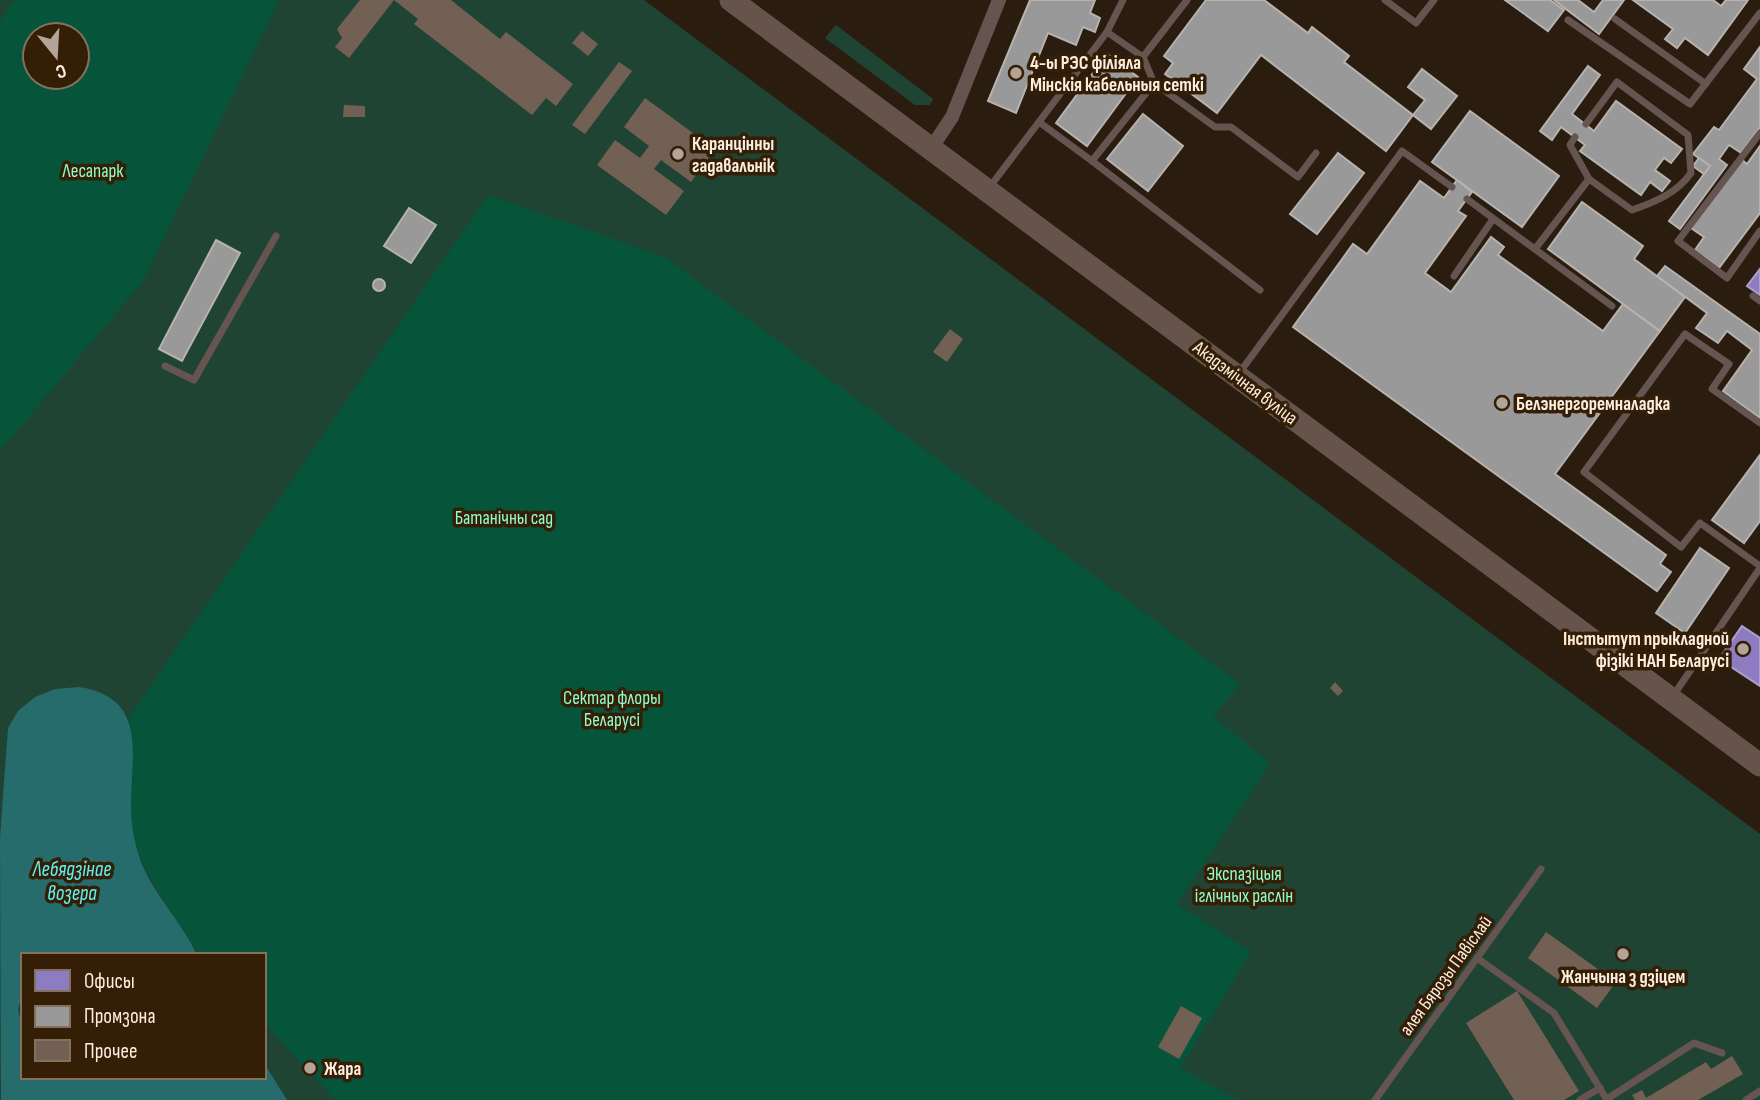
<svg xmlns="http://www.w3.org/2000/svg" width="1760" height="1100" font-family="'Sofia Sans Condensed',sans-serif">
	<rect width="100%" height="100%" fill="#2a1d10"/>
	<g fill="#204433" fill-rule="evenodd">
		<path d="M0,0H644L1760,834V1100H0ZM35,35H77V77H35ZM23,955H264V1077H23Z"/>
		<path d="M836,25L933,99L930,105H915L825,38Z"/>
	</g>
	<g fill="#06553a" fill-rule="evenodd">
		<path d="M15,0H279L143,281L0,451V21ZM35,35H77V77H35Z"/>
		<path d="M488,195L665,257L1240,684L1213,716L1270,764L1177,904L1251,952L1180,1068L1238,1100H336L264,1023V955H201L193,946C170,906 139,873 132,827C127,790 138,755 128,719Z"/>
	</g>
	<path fill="#266c6d" d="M79,687C150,698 130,757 131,809C131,827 135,845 141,862C154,895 182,922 197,955H23V992L18,1010L23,1030V1077H264V1063L287,1100H1L0,838L8,728L18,711L35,697L55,689Z"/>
	<g fill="#8e7cc3" stroke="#af9ecb" stroke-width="2">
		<path d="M1760,269V295L1747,286Z"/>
		<path d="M1742,626L1760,638V686L1719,659Z"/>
	</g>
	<g fill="#999" stroke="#b7b2ae" stroke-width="2">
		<path d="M1030,0H1095L1090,13L1100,18L1095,32L1083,27L1076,45L1048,33L1016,113L988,101Z"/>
		<path d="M1206,0H1264L1308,33L1312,27L1349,56L1344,62L1413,115L1386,151L1261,55L1217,113L1165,74L1173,63L1164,56Z"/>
		<path d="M1505,0H1550L1564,10L1548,31Z"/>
		<path d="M1554,0H1578L1594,12L1603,0H1624L1599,34Z"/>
		<path d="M1633,0H1713L1721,6L1726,0H1748L1708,55L1685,38L1677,48L1665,39L1673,29Z"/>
		<path d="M1760,47V127L1741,153L1729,145L1719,159L1727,165L1680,229L1669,221L1710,166L1693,154L1714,127L1719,130L1757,79L1744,69Z"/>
		<path d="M1107,54L1138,77L1087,146L1056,123Z"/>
		<path d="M1588,66L1600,75L1572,114L1594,131L1616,101L1682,149L1671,163L1664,158L1655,170L1670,181L1662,191L1650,182L1641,195L1580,151L1585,145L1561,127L1552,140L1540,131Z"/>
		<path d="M1422,69L1457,96L1431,129L1413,115L1425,100L1408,87Z"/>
		<path d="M1470,111L1559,176L1522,227L1432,162Z"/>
		<path d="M1143,114L1183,146L1148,191L1107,159Z"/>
		<path d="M1760,146V213L1719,268L1695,250L1704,237L1691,228L1742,160L1747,164Z"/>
		<path d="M1338,153L1364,173L1317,234L1290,214Z"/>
		<path d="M1699,158L1710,166L1704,174L1693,166Z"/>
		<path d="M1457,180L1472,192L1458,211L1466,216L1425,273L1451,292L1491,237L1504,247L1498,255L1603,331L1623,304L1660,331L1555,474L1666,555L1660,564L1671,572L1657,591L1293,327L1353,244L1367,254L1420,181L1444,198Z"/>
		<path d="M1582,202L1643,246L1634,259L1685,297L1660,331L1548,249Z"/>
		<path d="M409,208L436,225L411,263L384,246Z"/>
		<path d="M216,240L240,253L182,361L159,349Z"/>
		<path d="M1665,266L1760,334V418L1723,391L1752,350L1727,331L1718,343L1696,328L1707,313L1657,276Z"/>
		<circle cx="379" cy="285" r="6"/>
		<path d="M1760,455V521L1744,543L1712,520Z"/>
		<path d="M1700,548L1729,568L1685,633L1656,613Z"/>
	</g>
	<g fill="#736054">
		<path d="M360,0H451L500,39L506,32L573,84L556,106L546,98L532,115L414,24L418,19L394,0L349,58L335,47L342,38L337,29Z"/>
		<path d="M582,31L598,44L588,56L572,43Z"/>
		<path d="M619,62L632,71L585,134L572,125Z"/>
		<path d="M645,98L715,149L691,182L661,160L654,169L684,191L666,215L597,165L615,140L640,158L649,146L624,127Z"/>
		<path d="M344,105L365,106V117H343Z"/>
		<path d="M950,329L963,339L947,362L933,352Z"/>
		<path d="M1335,682L1343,691L1338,696L1330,688Z"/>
		<path d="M1546,932L1616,982L1597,1008L1528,958Z"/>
		<path d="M1517,991L1579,1091L1564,1100H1514L1466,1023Z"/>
		<path d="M1181,1006L1202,1018L1179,1059L1158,1047Z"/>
		<path d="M1732,1056L1743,1074L1698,1100H1635L1632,1095L1642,1090L1646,1098L1706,1062L1711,1069Z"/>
	</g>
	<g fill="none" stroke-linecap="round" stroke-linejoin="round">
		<g stroke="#665450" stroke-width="7">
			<path d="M1123,0L1107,32L1143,57L1154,83L1215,127H1231L1298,177L1316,153"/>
			<path d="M1385,0L1416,23L1434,0"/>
			<path d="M1615,19L1706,84"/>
			<path d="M1568,20L1690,104L1760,13"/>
			<path d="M1143,57L1187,0"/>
			<path d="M1039,122L1092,161L1154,83"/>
			<path d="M1760,133L1678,241L1727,278L1760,231"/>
			<path d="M1575,137L1570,145L1589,179"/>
			<path d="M1092,161L1260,290"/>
			<path d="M989,188L1107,32"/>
			<path d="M1467,199L1612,306"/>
			<path d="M1535,249L1589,179L1632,210C1655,202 1677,193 1691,173L1688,135L1617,82L1586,124"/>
			<path d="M1454,276L1493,219"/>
			<path d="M1753,296L1760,301"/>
			<path d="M165,366L194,380L276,236"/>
			<path d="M1240,372L1402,151L1452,187"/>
			<path d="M1760,423L1712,389L1729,364L1685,334L1584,472L1681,547L1700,523L1760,566"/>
			<path d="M1673,696L1760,568"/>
			<path d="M1477,958L1554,1013L1607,1100"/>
			<path d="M1607,1099L1694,1043L1722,1053"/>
			<path d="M1375,1100L1541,869"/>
			<path d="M1580,1100L1600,1088"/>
			<path d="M1746,1100L1760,1091"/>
		</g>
		<path stroke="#665450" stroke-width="14" d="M932,147L952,117L999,0"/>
		<path stroke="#66544c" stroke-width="23" d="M731,0L1760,765"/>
	</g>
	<g fill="#b2a497" stroke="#341e06" stroke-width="2.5">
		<circle cx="1016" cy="73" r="7"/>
		<circle cx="678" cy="154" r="7"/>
		<circle cx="1502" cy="403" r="7"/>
		<circle cx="1743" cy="649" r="7"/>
		<circle cx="1623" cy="954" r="7"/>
		<circle cx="310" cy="1068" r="7"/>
	</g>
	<g text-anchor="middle" stroke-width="7" stroke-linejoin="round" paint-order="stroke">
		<g font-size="19" font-weight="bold" fill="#fceddf" stroke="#341e06" text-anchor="start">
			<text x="1030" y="69">4-ы РЭС філіяла<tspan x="1030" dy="22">Мінскія кабельныя сеткі</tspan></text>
			<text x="692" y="150">Каранцінны<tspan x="692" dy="22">гадавальнік</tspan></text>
			<text x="1516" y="410">Белэнергоремналадка</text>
			<text x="1729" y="645" text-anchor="end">Інстытут прыкладной<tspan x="1729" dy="22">фізікі НАН Беларусі</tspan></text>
			<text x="1623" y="983" text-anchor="middle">Жанчына з дзіцем</text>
			<text x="324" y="1075">Жара</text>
		</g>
		<g font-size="19" fill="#90fccb" stroke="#341e06">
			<text x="93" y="177">Лесапарк</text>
			<text x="504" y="524">Батанічны сад</text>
			<text x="612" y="704">Сектар флоры<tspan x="612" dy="22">Беларусі</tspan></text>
			<text x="1244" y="880">Экспазіцыя<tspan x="1244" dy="22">іглічных раслін</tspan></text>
		</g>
		<g font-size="19" fill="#fceddf" stroke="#341e06">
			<text transform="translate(1246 382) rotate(37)" y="7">Акадэмічная вуліца</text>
			<text transform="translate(1445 975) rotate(-54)" y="7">алея Бярозы Павіслай</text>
		</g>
		<g font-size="21" font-style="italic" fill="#61f1f4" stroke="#341e06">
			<text x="72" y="876">Лебядзінае<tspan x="72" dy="24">возера</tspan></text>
		</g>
	</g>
	<rect x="21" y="953" width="245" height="126" fill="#341e06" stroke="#84715d" stroke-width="2"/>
	<rect x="35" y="970" width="35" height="21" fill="#8e7cc3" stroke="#84715d" stroke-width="2"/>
	<text x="84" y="988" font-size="21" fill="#fceddf">Офисы</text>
	<rect x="35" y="1006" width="35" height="21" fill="#999999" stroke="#84715d" stroke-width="2"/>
	<text x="84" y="1023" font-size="21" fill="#fceddf">Промзона</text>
	<rect x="35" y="1040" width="35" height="21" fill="#736054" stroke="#84715d" stroke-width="2"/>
	<text x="84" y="1058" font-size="21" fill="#fceddf">Прочее</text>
	<g transform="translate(56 56) rotate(162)"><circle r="33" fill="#341e06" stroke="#84715d" stroke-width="2"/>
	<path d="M0-5L12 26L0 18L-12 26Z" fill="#b2a497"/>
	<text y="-10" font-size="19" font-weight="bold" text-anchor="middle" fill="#fceddf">С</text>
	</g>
</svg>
